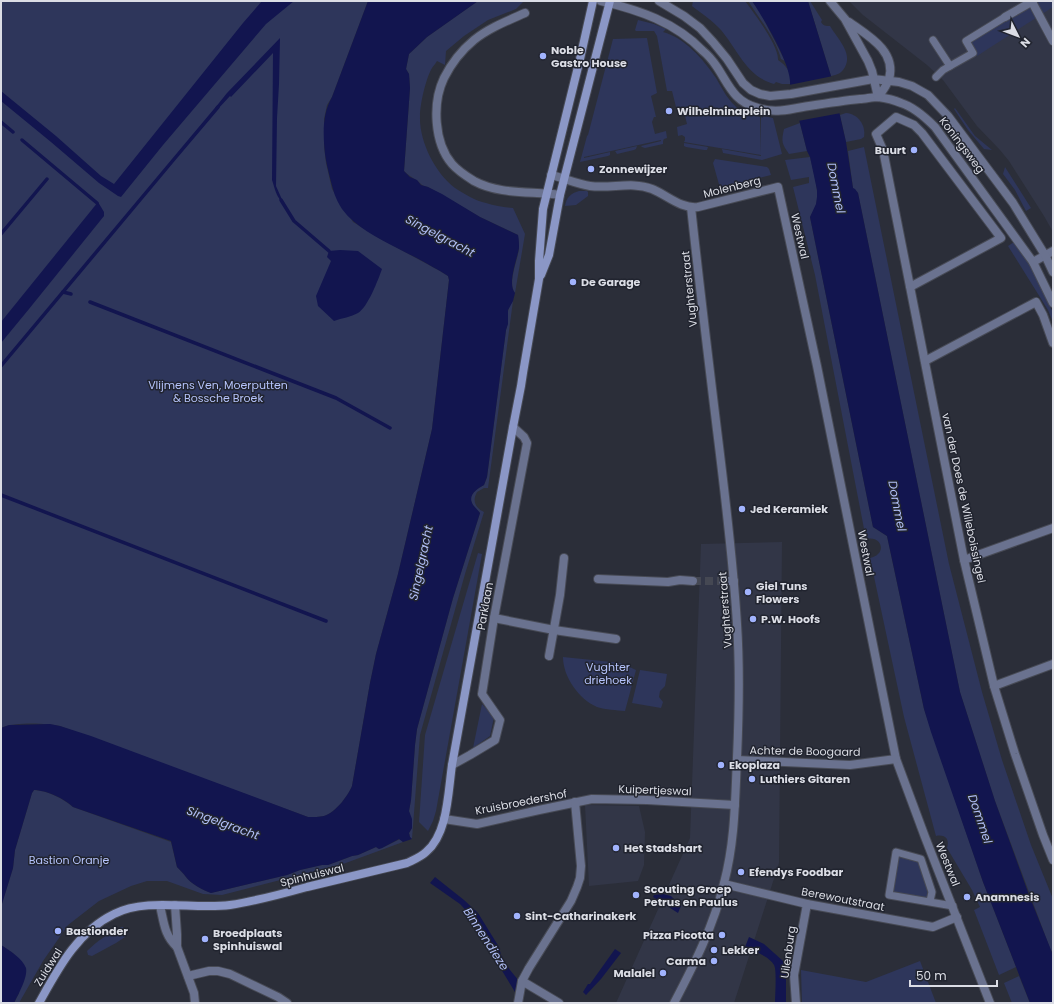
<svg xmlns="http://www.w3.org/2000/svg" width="1054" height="1004" font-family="Poppins,sans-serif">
	<rect width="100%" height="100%" fill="#2b2e39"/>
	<g fill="#323647">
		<path d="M849,1H1053V232L1044,216L1009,161L1000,150L977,126L943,80L927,65L863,15Z"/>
		<path d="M782,542L779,863L734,1003H616L690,838L701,544Z"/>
		<path d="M585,805L639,806L645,832L644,865L638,881L589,886Z"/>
	</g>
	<g fill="#2e365b">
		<path d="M1,1H368L332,97L327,105L324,119V146L326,163L332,189L353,222L379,238L440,271L448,276L449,280L432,429L398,574L376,654L370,683L352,786C348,796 335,813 324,816C320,817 313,817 308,817L60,726C45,723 15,722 1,728Z"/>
		<path d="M478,1H524L516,9L488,20L464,36L446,51L445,65L437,61C436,63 434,65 432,68C426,78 420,104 420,116C419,141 435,173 455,188C464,194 476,201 486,203C495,206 504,207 513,208L525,234L515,293C507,284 518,260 519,248C519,244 518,240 518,235L480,217L428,187C420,185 422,184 416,180C412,177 408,175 404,171L410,88L409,74L406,69L409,54L427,37Z"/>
		<path d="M693,1H745C754,13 779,46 778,60C787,66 792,73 790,84H782L776,82L774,84C747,77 737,49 721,30C713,21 701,13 692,6Z"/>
		<path d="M748,1H752L760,12L785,61L781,59C776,39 759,18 748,1Z"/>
		<path d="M808,1H810L822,20L821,22C823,26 826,26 830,26C837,38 853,53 845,67C842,73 837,75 831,76Z"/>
		<path d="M1031,1H1053V7L977,56L967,42Z"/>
		<path d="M638,20L654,24L666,29L663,32C685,38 703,59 716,78C723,90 728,101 740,110C746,114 753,115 760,117L761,155L684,142L685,140V137L682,135L678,136L677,127L687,124L684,112L680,110L677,111L672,91H667L657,36L654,31H636L635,30Z"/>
		<path d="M647,38L657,93L651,96L656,117H654L652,122L655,134L666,131L667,138L664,139L663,141V144L645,148L642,147L641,146L661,141V140L584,157V158L610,152V155L608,156L580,162L587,136L588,135L613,39Z"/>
		<path d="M955,108L975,136L992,150L984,149L968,130L954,109Z"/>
		<path d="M846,113C858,114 866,125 864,137L861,139L846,142L840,115Z"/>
		<path d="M763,116L773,118L782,154L762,160L723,153L722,149L761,156V117L763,118Z"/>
		<path d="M800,123L807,151L789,154C782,144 781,142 784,129Z"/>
		<path d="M684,143L708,147L707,150H704L686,147L684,146Z"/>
		<path d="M637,146L636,149L634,150L617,154L615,151Z"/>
		<path d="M864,147L949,564L982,692L1002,760L1031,845L1053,899V950L1051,951L995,801L960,692L858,193L853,188L848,151Z"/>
		<path d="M810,157C813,170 820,192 816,205C815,209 812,213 810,217L873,527L887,536L924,709L983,882L1016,967L999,975L974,910L980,907L972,890L947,848C950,839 945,834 936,836L904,717L870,558C887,555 883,535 866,539L815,275L793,187L809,183V177L791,180L785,160Z"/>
		<path d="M715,159L767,167L769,169L771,175L720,188L713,163Z"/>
		<path d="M1005,167L1031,208L1026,211L1015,190L1003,174Z"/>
		<path d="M579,191H587L588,192V196L576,205L565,206C566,198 571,193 579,191Z"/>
		<path d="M1014,242L1030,265L1040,283L1053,313V322L1048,310L1008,246Z"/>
		<path d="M513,301L488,488H484L477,492C472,501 475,508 484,512L465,574L420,735L412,839L410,837L409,833L412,828L409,811L411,800L415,745L417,729L453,598L480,513C478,510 475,508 473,505C466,495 477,489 484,485L487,477L506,330C510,319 504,312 513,301Z"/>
		<path d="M478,553L482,554L436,811L433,821L428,831L419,822L425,735Z"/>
		<path d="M563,657L621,663L636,670L625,711C616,710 606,710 597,707C579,699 563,677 563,657Z"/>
		<path d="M640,670L667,674L665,686L660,691L659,697L663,702L661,708L632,703Z"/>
		<path d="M482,704L494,717L490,736L473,748Z"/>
		<path d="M34,790C46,790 64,799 73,807L171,842L177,867C181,871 183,873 186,877C191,884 203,890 211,893L287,875L300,870L322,865H328L352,856L358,855L376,847L379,849L382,848L400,839L403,842L343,864L222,895L203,894L167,881H147L131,886L99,901L68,925L43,961L19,1003H14L19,993L14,954L1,945V907L13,868L15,850L32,793Z"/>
		<path d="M898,855L919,861L929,892L928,898L892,892Z"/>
		<path d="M121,927H123L126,933L125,937L116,943L92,956L88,955L87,951C97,941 108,934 121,927Z"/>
		<path d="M920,961L936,1003H802L801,970L866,982Z"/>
		<path d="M1019,976L1030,1003H1012L1004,983Z"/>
	</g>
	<g fill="#12154f">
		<path d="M262,1H294L266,24L163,145L121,197L118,196L99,183L51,142L1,101V91L56,136L101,176L114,184L243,23Z"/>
		<path d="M368,1H478L427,37L409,54L406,69L409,74L410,88L404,171L410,177L417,180L421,185L428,187L442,194L480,217L518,235C519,240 519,244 519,248C517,260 507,284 515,293L513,301L508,310V324L506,330L487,477L484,485C477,489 467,495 473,505C475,508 478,510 480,513L453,598L417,729L415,745L411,800L409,811L412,819V828L409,833L410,837L412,839L403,842L399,839L382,848L379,849L376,847L358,855L352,856L328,865H322L300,870L287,875L211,893C203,890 191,884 186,877C183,873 181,871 177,867L171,841L73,807C65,799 46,790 34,790L32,793L15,850L13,868L1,907V728L9,725L50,724L60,726L91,736L308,817C313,817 320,817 324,816C335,813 348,796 352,786L370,683L376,654L398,574L432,429L449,280L448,276L440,271C426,263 411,255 397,248C378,238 355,227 342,209C335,198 333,190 330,178C328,170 326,162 325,154C323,134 322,114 332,97Z"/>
		<path d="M752,1H808L831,76L846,142L853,188L855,189L858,193L960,692L995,801L1029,895L1053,955V1003H1030L983,882L931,732L924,709L887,536L873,527L810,217L816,204L817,197V190L810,157L807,151L790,84C792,66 763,17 752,1Z"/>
		<path d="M280,38L279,84L277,118L276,186L284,204C276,197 275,189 272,180L273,53L231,97L230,96L217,110L215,108L227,93Z"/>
		<path d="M98,202L104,212V216L29,309L1,343V322Z"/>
		<path d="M340,250L358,251L382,269C378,280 368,307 358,313C351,317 342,318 334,321L318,306L316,296L331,261L327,257L329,251Z"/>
		<path d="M435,877L464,900L478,913L499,947L501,955L510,970L519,981L515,992L490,951L473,918L460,904L430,883Z"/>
		<path d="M663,894L671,896L681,906L678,913L653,897L654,895Z"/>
		<path d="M749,937L764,944L783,961L786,970V1003H775C775,996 777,970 774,965C770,957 753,950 745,947Z"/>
		<path d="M1,945C9,950 23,959 26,968C28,977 18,995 14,1003H1Z"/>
		<path d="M615,949L621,953L601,979L586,995L583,992L588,984H590Z"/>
	</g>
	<path fill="#2b2e39" d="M833,76L841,113L798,121L789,85Z"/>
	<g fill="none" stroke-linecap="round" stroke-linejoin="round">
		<g stroke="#12154f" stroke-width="3.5">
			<path d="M1,122L13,132"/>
			<path d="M22,140L97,203"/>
			<path d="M281,200L294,221L329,251"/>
			<path d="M1,234L47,179"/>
			<path d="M63,292L71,294"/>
			<path d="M90,302L336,398L390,428"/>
			<path d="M1,366L175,158L218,107"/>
			<path d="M1,495L326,621"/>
		</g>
		<path stroke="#454853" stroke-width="8" stroke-dasharray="8 4" stroke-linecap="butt" d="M693,581H723"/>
		<g stroke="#474a55" stroke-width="9">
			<g id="pedestrian">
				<path d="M933,40L950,66"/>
				<path d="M936,77L943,70L973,53L966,41L1005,17"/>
				<path d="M930,901L932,892L921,859L896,852L889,895L953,906"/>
			</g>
		</g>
		<g stroke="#474a55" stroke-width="10">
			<g id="minor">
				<path d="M1032,2L1053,41"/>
				<path d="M525,13C507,21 489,28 474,40C462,50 451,64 444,78C432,103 434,143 452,164C458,171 466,176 474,181C500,195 531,191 560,195"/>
				<path d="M1005,17L1033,1"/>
				<path d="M551,175C564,178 577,184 590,186C611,189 632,181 652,189C667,195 681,209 698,207L778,187L817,366L896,759L925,837L990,1003"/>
				<path d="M1033,262L1053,251"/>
				<path d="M910,287L1001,238L922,133L914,125L896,117L876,134L883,150L964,560L994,686L1015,754L1043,835L1053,860"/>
				<path d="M925,361L1036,302L1043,315L1053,343"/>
				<path d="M964,560L1053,528"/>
				<path d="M598,579L668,582L680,580L693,581"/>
				<path d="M723,581H734"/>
				<path d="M494,618L554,630L616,639"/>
				<path d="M549,656L560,595L564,558"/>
				<path d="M994,686L1053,664"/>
				<path d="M737,760L850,765L896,759"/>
				<path d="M452,765L470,755L495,740L500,720L482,694L494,618L527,443L524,437L513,427"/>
				<path d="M444,819L477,824L539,810L592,799L647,800L735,805"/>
				<path d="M724,884L807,904L933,927L957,917"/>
				<path d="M175,905L177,934V947L194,993L195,1003"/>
				<path d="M160,906C164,922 164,935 177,947"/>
				<path d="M188,976L209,971H218L230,974L278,997L287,1003"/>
				<path d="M522,981L559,1003"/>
				<path d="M518,1003L522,981L529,968L571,901L577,887L580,878L581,866L575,802"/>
				<path d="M674,1003C694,965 714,925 724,883C735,842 735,800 737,758C739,713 740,668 737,624C733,559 725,494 717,430C708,356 699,282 691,207"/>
				<path d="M796,1003L794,975L807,904"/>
			</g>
		</g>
		<g stroke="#474a55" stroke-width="10">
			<g id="tertiary">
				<path d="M601,1C639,10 675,22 703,51C708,55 713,61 717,67C729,85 734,102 758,108C773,113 788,110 803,107C822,104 840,101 860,99C865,99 872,97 878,97C885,98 894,100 901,103C914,107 926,118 935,127L1033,262L1053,303"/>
				<path d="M659,1L684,16L700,28L713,42L727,59L743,83L751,90L760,94L770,96L791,94L873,79L899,82L912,86L928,95L948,116L1013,203L1045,255L1053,272"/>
				<path d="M830,1L845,19L868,61L872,71L878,97"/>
				<path d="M849,22C867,35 897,51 889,79C887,85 882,92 878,97"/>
			</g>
		</g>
		<g stroke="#474a55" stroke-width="10">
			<g id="secondary">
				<path d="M541,275L549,255L560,195L610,1"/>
				<path d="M39,1003C58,969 77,932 114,914C147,897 194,910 230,905C256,901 282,894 307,887C340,879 374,871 407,863C413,860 421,857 426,852C448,834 448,792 452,765L513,427L521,386L523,373L539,279V261L543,209L580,59L593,1"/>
			</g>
		</g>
		<use href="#pedestrian" stroke="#6a728f" stroke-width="7"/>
		<use href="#minor" stroke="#6a728f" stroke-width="8"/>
		<use href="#tertiary" stroke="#6a728f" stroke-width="8"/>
		<use href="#secondary" stroke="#8b97c6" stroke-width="8"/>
	</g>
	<g fill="#a1b3fd" stroke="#21242f" stroke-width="1.5">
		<circle cx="543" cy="56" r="4"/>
		<circle cx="669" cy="111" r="4"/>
		<circle cx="914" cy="150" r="4"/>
		<circle cx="591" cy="169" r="4"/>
		<circle cx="573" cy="282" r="4"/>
		<circle cx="742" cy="509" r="4"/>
		<circle cx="748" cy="592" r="4"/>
		<circle cx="753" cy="619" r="4"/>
		<circle cx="721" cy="765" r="4"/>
		<circle cx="752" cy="779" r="4"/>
		<circle cx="616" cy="848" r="4"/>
		<circle cx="741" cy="872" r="4"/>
		<circle cx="636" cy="895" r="4"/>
		<circle cx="967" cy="897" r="4"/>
		<circle cx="517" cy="916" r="4"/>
		<circle cx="58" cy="931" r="4"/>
		<circle cx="722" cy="935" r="4"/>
		<circle cx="205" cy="939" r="4"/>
		<circle cx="714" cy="950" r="4"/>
		<circle cx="714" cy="961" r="4"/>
		<circle cx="663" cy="973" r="4"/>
	</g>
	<g text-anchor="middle" stroke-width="3" stroke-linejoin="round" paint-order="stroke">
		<g font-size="11" font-weight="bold" fill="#dbdde5" stroke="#21242f" text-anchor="start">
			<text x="551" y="54">Noble<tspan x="551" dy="13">Gastro House</tspan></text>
			<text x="677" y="115">Wilhelminaplein</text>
			<text x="906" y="154" text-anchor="end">Buurt</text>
			<text x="599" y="173">Zonnewijzer</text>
			<text x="581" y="286">De Garage</text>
			<text x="750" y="513">Jed Keramiek</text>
			<text x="756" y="590">Giel Tuns<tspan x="756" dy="13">Flowers</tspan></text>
			<text x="761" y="623">P.W. Hoofs</text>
			<text x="729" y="769">Ekoplaza</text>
			<text x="760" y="783">Luthiers Gitaren</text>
			<text x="624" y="852">Het Stadshart</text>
			<text x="749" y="876">Efendys Foodbar</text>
			<text x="644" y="893">Scouting Groep<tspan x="644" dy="13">Petrus en Paulus</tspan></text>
			<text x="975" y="901">Anamnesis</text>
			<text x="525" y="920">Sint-Catharinakerk</text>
			<text x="66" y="935">Bastionder</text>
			<text x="213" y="937">Broedplaats<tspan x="213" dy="13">Spinhuiswal</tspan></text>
			<text x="714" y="939" text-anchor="end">Pizza Picotta</text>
			<text x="722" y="954">Lekker</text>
			<text x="706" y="965" text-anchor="end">Carma</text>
			<text x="655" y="977" text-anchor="end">Malalel</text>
		</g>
		<g font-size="11" fill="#dbdde5" stroke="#21242f">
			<text transform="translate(962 145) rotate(53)" y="4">Koningsweg</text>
			<text transform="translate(732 187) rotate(-14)" y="4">Molenberg</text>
			<text transform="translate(800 236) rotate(77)" y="4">Westwal</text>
			<text transform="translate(689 289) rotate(-96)" y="4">Vughterstraat</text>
			<text transform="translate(964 498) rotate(78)" y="4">van der Does de Willeboissingel</text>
			<text transform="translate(866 553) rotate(79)" y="4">Westwal</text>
			<text transform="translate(485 606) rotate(-80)" y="4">Parklaan</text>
			<text transform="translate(725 610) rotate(-94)" y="4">Vughterstraat</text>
			<text transform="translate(805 751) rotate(1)" y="4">Achter de Boogaard</text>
			<text transform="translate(655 790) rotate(2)" y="4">Kuipertjeswal</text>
			<text transform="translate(521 802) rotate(-11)" y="4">Kruisbroedershof</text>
			<text transform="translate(948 864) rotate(68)" y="4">Westwal</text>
			<text transform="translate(312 875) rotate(-14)" y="4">Spinhuiswal</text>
			<text transform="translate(843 899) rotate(11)" y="4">Berewoutstraat</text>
			<text transform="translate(788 952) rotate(-82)" y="4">Uilenburg</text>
			<text transform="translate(48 967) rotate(-58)" y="4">Zuidwal</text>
		</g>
		<g font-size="11" fill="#b5c3fb" stroke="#21242f">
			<text x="218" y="389">Vlijmens Ven, Moerputten<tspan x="218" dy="13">&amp; Bossche Broek</tspan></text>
			<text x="608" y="671">Vughter<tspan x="608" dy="13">driehoek</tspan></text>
			<text x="69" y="864">Bastion Oranje</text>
		</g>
		<g font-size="12" font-style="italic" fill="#b1bff7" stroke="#21242f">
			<text transform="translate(836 188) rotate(79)" y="4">Dommel</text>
			<text transform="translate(440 236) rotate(28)" y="4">Singelgracht</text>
			<text transform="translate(897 506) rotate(79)" y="4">Dommel</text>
			<text transform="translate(421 563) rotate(-78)" y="4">Singelgracht</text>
			<text transform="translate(980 819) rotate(71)" y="4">Dommel</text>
			<text transform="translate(223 823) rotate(20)" y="4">Singelgracht</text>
			<text transform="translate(486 939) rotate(57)" y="4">Binnendieze</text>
		</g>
	</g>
	<rect width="1054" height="1004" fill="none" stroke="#dbdde5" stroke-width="4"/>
	<g transform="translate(1018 36) rotate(132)" stroke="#21242f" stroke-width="3" paint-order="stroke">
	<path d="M0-3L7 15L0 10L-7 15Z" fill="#dbdde5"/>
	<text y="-6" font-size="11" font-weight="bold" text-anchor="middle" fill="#dbdde5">N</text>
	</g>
	<path d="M910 980v6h87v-6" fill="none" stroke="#dbdde5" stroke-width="2"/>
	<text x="916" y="980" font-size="12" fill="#dbdde5" stroke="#21242f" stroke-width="3" paint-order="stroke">50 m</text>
</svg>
